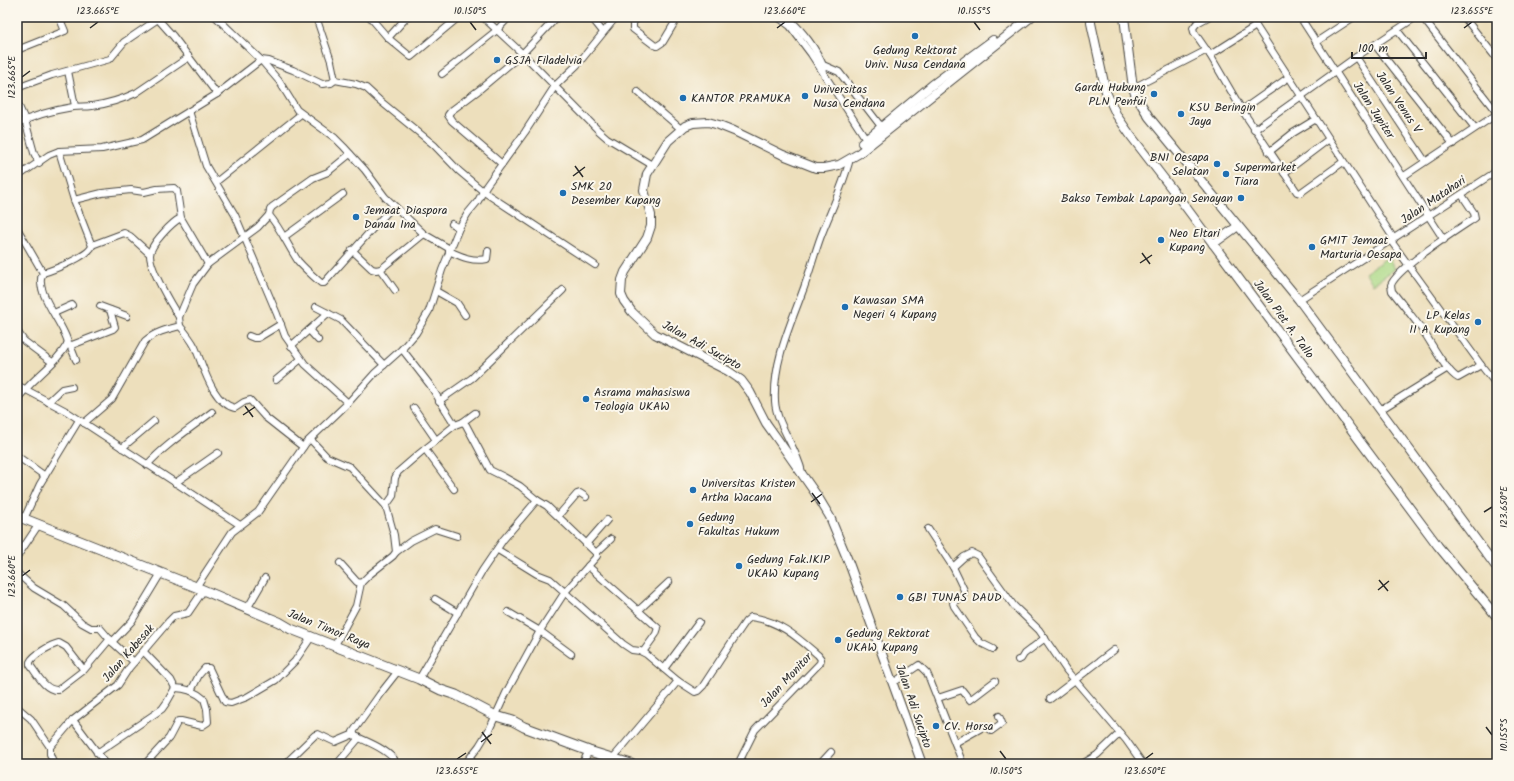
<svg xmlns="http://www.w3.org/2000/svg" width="1514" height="781" font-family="Kalam,sans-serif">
	<rect width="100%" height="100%" fill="#fbf7ec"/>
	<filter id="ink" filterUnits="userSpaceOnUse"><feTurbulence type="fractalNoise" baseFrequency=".025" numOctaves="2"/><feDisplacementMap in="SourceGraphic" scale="8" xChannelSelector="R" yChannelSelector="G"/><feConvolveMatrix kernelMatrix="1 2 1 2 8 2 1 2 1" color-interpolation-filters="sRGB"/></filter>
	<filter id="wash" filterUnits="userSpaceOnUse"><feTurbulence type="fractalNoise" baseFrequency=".012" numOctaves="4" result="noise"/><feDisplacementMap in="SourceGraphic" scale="16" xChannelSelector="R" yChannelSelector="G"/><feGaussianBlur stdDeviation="0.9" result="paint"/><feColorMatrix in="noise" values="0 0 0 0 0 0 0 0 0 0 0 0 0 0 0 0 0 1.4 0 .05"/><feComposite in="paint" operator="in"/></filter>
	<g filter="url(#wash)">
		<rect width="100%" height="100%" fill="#eddfbc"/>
		<path fill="#acd986" stroke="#6c8258" d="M1388,257L1395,269L1373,284L1365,273Z"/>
	</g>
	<g filter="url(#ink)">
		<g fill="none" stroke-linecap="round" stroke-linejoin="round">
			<g stroke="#484641" stroke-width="8">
				<g id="minor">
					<path d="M156,17L173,36L217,94"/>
					<path d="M216,17L261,60L279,81L297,110L335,138L344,147L365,170L385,197L424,234"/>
					<path d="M370,17L388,38L411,57L459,17"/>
					<path d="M483,17L527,58L599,131L607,138L652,165"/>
					<path d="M591,17L603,32"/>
					<path d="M637,17L633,23V29L654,45L657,46L663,42L678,17"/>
					<path d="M778,17L790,26L811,54L868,142"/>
					<path d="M787,17C802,30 817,49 824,68"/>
					<path d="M1208,17L1197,23L1193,28L1194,32L1210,55L1256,26"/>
					<path d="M1250,17L1394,239"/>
					<path d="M1300,17L1444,240"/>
					<path d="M1422,17L1497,113"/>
					<path d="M1464,17L1497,59"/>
					<path d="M1397,30L1475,128"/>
					<path d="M388,38L407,17"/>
					<path d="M1316,42L1354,17"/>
					<path d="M1375,45L1453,144"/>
					<path d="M17,50L65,31L59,17"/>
					<path d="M1210,55L1242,110L1297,192L1300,193L1343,162"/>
					<path d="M1356,57L1416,17"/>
					<path d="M823,65L839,72L883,129"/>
					<path d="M68,71L75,106"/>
					<path d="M442,74L497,30L509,17"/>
					<path d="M335,80L356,84L366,88L379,100L434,145L459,171L484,192L595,265"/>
					<path d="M17,88L52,75L110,59L124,42L158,19"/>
					<path d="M1133,88L1207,50"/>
					<path d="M638,92L681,129"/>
					<path d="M17,102L25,120L34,153L39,163"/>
					<path d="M1242,110L1289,77"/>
					<path d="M189,111L206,166L235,215L277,314L285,336L305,364L348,403"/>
					<path d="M17,124C35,115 54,110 73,107C79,106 86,107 92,106C107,104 123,99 136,93L189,57"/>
					<path d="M1254,130L1356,57L1425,161"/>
					<path d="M1269,152L1293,133L1316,119"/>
					<path d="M502,164L452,121L448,115L451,111L479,90L522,54L557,17"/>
					<path d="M1284,173L1329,139"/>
					<path d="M1404,176L1497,114"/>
					<path d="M17,177L49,155L59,151L102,149L142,140L217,94L261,60L269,61L293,70L322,84L331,83L335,80L331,61L316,17"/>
					<path d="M216,182L301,114"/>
					<path d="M1462,195L1474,213L1475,218C1457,230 1397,268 1391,285L1392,291C1402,304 1413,317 1423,331C1431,342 1446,372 1458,378L1481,365"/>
					<path d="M74,200L102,193L131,190L144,192L157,189L174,188L177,191L181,218L208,264"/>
					<path d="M269,215C281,229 288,246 298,261C305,269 313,276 321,283H324L393,206"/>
					<path d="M17,228L43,273C32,290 65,325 68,343C55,366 31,379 17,400"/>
					<path d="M459,228L468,213L478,201L486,186L525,132L555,86L577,65L616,17"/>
					<path d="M284,237L343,194"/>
					<path d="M1391,241L1484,369L1497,385"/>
					<path d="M92,245L124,233L130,236L150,254"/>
					<path d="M352,250L372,269L376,270L381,269"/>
					<path d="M449,251C462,257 473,262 487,259L488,251"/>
					<path d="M43,273C53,270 89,256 92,246L74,200L59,151"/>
					<path d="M395,290L382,272L381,269L424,234L450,249"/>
					<path d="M436,291L457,303L465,315"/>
					<path d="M1299,300L1497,171"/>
					<path d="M100,306L127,316"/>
					<path d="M316,307L341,320L384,365"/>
					<path d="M54,313L72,305"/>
					<path d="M179,317C171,305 150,269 150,255C150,245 172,222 181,218"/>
					<path d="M180,326C186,333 191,339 195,347C203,365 212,403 235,408L244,402L250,400L265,417L303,447"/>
					<path d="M309,330L318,340"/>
					<path d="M17,331L24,341L52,362"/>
					<path d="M249,336L254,338H258L281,324"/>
					<path d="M67,344L72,345L113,329L115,327L110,310"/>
					<path d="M70,345L76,360"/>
					<path d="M291,346L328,313"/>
					<path d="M276,380L301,359"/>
					<path d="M17,385L66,411L240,525"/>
					<path d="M439,401L472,378L563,290"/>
					<path d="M48,402L62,389L72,387"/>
					<path d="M414,408L436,440"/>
					<path d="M1380,410L1448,368"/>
					<path d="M463,422L475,413"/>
					<path d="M84,423L112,399L145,341C155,332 168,329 180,326L179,317L193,284L208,264L258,227L269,215L270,210L272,207L313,178L328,172L350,154"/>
					<path d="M455,425L463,422L466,425L490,470L504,477L520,486L537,500L547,506L596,553L597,556L565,592L541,629L506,693L490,728L479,746L465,764"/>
					<path d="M311,440L327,457L350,467L386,506L394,535L396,552L393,556L369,575L361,583L356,606L335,645"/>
					<path d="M122,448L154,421"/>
					<path d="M425,449L454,489"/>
					<path d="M17,456L45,476"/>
					<path d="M147,465C166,444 190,429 212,412"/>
					<path d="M802,472C797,448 776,424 775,401C773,363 789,328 802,293C809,275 814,255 821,236C831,210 843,186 850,159"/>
					<path d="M175,483L218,453"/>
					<path d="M386,506L393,496L395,478L398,472L420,453L455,425L430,385L402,349"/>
					<path d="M558,516L577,494L580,493L586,497"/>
					<path d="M24,519L40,484L79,420"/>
					<path d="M928,529L953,567L964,590V594L953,603L954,606L975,637L981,643L993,649"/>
					<path d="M586,544L607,520"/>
					<path d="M498,550L537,574L550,579L623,644L632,650L640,651L646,654L678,681L695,692L698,691L703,686L733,640L746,621L751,617C780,621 797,637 818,655L821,659L820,663L755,730L738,764"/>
					<path d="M396,552L411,541L435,529L457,536"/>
					<path d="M596,553L611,539"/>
					<path d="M17,557L39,524"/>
					<path d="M340,563L357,582L361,583"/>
					<path d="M588,566L658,628L656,634L643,652"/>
					<path d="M953,567L964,557L972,553L978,556L1014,606L1039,630L1067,671L1126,740L1143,764"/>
					<path d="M17,573L34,588L64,606L82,623L91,628H100L112,642L134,662"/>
					<path d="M196,587L232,532L258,512L306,443L348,403L375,373L402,349L416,333L429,311L442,270L459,228L452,224"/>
					<path d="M435,599L458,613"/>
					<path d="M247,609L265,578"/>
					<path d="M639,610L669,582"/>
					<path d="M508,612L540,631L571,654"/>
					<path d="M112,642L132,621L161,573"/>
					<path d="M1018,660L1021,659L1024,654L1045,638"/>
					<path d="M664,669L699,622"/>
					<path d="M84,670L66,647L59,643C51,645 34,654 30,662V665C37,674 45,691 58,690L84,670L110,639"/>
					<path d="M419,679L482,571L503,540L537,500"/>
					<path d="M893,683L919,665L927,673L930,680L963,764"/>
					<path d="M191,691L199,675L205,668H209L225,702L231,703L247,697L276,680L295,661L312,636"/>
					<path d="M938,698L962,690L970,700L995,681"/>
					<path d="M1050,699L1114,650"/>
					<path d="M17,707L31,719L50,747"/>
					<path d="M73,720L106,764"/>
					<path d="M955,743L985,726L991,731L1002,723L999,716"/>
					<path d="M50,747L73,720L118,685L129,668L169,621L174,616L188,613L203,591"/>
					<path d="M50,747V754L54,764"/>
					<path d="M97,753L162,709L167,702L175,688L171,680L144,652"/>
					<path d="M613,758L678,681"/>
					<path d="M145,764L169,738L178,721H181L202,726L208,722L207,709L204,699C196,692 185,688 175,688"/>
					<path d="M285,764L315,735L318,734L335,742L354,734"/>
					<path d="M337,764L359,738"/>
					<path d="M390,764L394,759C384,748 368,742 355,736L353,732L380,694L398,671"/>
					<path d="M582,764L589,751"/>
					<path d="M820,764L831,752"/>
					<path d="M1082,764L1097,755L1120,733"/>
				</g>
			</g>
			<g stroke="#484641" stroke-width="10">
				<g id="major">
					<path d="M1091,17V23L1106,92L1117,116L1131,136L1185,206L1438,546L1497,617"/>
					<path d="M1124,17L1133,88L1136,96L1149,117L1299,300L1497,568"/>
					<path d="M862,143L932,85L993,40"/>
					<path d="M1213,244L1238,226"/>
					<path d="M922,764L849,563L830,517L818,497L776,437L766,423L750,392L741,380L728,371L655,334L632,312L624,301L621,294L622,280L625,272L647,238L651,226V215L644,190L647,174L668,141L685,126L693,123L708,122L719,125L734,131L783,155L816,168H824L839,165L858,154L1031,17"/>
				</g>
			</g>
			<g stroke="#484641" stroke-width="11">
				<path id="highway" d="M17,516L196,587L279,622L291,629L419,679L441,690L456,695L496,716L513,721L524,727L589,751L631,764"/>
			</g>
			<use href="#minor" stroke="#fff" stroke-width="6"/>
			<use href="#major" stroke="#fff" stroke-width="8"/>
			<use href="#highway" stroke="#fff" stroke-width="9"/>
		</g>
	</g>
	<path fill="none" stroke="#2b2b2b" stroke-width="1.5" d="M470,22L476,30M974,22L980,30M90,28L98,22M777,28L785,22M1464,28L1472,22M22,77L30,71M575,166L583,177M573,176L585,167M1142,253L1150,264M1140,263L1152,255M245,406L253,417M243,415L255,407M812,493L820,504M811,502L822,494M1484,512L1492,507M22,576L30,570M1379,580L1388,591M1378,590L1389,581M1486,727L1492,735M482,732L491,744M481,742L492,734M1000,751L1006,759M457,759L466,753M1145,759L1153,753"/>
	<g fill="#1f6fb2" stroke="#fbf7ec" stroke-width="1.5">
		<circle cx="915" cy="36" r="4"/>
		<circle cx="497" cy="60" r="4"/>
		<circle cx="1154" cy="94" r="4"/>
		<circle cx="805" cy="96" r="4"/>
		<circle cx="683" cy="98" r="4"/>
		<circle cx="1181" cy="114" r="4"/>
		<circle cx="1217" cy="164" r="4"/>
		<circle cx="1226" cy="174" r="4"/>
		<circle cx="563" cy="193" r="4"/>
		<circle cx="1241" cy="198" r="4"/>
		<circle cx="356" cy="217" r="4"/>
		<circle cx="1161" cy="240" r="4"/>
		<circle cx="1312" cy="247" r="4"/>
		<circle cx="845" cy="307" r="4"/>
		<circle cx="1478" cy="322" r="4"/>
		<circle cx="586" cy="399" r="4"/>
		<circle cx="693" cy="490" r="4"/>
		<circle cx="690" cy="524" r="4"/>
		<circle cx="739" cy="566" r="4"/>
		<circle cx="900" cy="597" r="4"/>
		<circle cx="838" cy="640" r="4"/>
		<circle cx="936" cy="726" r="4"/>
	</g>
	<g text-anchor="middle" stroke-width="4" stroke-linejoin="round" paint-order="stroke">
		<g font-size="12" fill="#2b2b2b" stroke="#fbf7ec" text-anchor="start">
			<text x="915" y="54" text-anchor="middle">Gedung Rektorat<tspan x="915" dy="14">Univ. Nusa Cendana</tspan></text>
			<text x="505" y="64">GSJA Filadelvia</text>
			<text x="1146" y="91" text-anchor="end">Gardu Hubung<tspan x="1146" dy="14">PLN Penfui</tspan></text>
			<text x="813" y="93">Universitas<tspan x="813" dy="14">Nusa Cendana</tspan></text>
			<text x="691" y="102">KANTOR PRAMUKA</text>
			<text x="1189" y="111">KSU Beringin<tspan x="1189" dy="14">Jaya</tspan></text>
			<text x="1209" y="161" text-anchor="end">BNI Oesapa<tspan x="1209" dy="14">Selatan</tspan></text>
			<text x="1234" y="171">Supermarket<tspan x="1234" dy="14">Tiara</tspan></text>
			<text x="571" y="190">SMK 20<tspan x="571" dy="14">Desember Kupang</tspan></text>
			<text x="1233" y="202" text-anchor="end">Bakso Tembak Lapangan Senayan</text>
			<text x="364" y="214">Jemaat Diaspora<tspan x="364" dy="14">Danau Ina</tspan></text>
			<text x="1169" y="237">Neo Eltari<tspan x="1169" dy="14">Kupang</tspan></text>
			<text x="1320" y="244">GMIT Jemaat<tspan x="1320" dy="14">Marturia Oesapa</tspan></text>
			<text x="853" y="304">Kawasan SMA<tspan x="853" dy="14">Negeri 4 Kupang</tspan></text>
			<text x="1470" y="319" text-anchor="end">LP Kelas<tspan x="1470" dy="14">II A Kupang</tspan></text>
			<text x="594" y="396">Asrama mahasiswa<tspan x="594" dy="14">Teologia UKAW</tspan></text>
			<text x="701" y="487">Universitas Kristen<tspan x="701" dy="14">Artha Wacana</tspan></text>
			<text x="698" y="521">Gedung<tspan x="698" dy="14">Fakultas Hukum</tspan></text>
			<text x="747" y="563">Gedung Fak.IKIP<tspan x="747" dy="14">UKAW Kupang</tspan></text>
			<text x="908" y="601">GBI TUNAS DAUD</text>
			<text x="846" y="637">Gedung Rektorat<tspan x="846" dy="14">UKAW Kupang</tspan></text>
			<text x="944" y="730">CV. Horsa</text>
		</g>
		<g font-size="12" fill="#2b2b2b" stroke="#fbf7ec">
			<text transform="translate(1399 102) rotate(56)" y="4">Jalan Venus V</text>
			<text transform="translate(1374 110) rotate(57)" y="4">Jalan Jupiter</text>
			<text transform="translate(1433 200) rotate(-34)" y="4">Jalan Matahari</text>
			<text transform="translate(1284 319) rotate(54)" y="4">Jalan Piet A. Tallo</text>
			<text transform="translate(702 345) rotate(29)" y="4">Jalan Adi Sucipto</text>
			<text transform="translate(329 629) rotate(22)" y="4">Jalan Timor Raya</text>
			<text transform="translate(128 653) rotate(-49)" y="4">Jalan Kabesak</text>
			<text transform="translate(786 680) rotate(-47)" y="4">Jalan Monitor</text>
			<text transform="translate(914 706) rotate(71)" y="4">Jalan Adi Sucipto</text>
		</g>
	</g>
	<rect width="1514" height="781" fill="none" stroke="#fbf7ec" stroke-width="44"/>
	<path d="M1352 52v6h74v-6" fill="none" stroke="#2b2b2b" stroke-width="2"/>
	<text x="1358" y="52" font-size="12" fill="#2b2b2b" stroke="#fbf7ec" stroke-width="3" paint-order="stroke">100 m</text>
	<rect x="22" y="22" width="1470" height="737" fill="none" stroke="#2b2b2b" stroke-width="1.5"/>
	<g font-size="10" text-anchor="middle" fill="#2b2b2b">
		<text x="98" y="14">123.665°E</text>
		<text x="470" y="14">10.150°S</text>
		<text x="785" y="14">123.660°E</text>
		<text x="974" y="14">10.155°S</text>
		<text x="1472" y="14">123.655°E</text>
		<text transform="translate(11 77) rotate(-90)" y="4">123.665°E</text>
		<text transform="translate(1503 507) rotate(-90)" y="4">123.650°E</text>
		<text transform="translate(11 576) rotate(-90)" y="4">123.660°E</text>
		<text transform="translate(1503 735) rotate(-90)" y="4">10.155°S</text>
		<text x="457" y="774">123.655°E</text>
		<text x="1006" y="774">10.150°S</text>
		<text x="1145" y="774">123.650°E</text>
	</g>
</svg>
